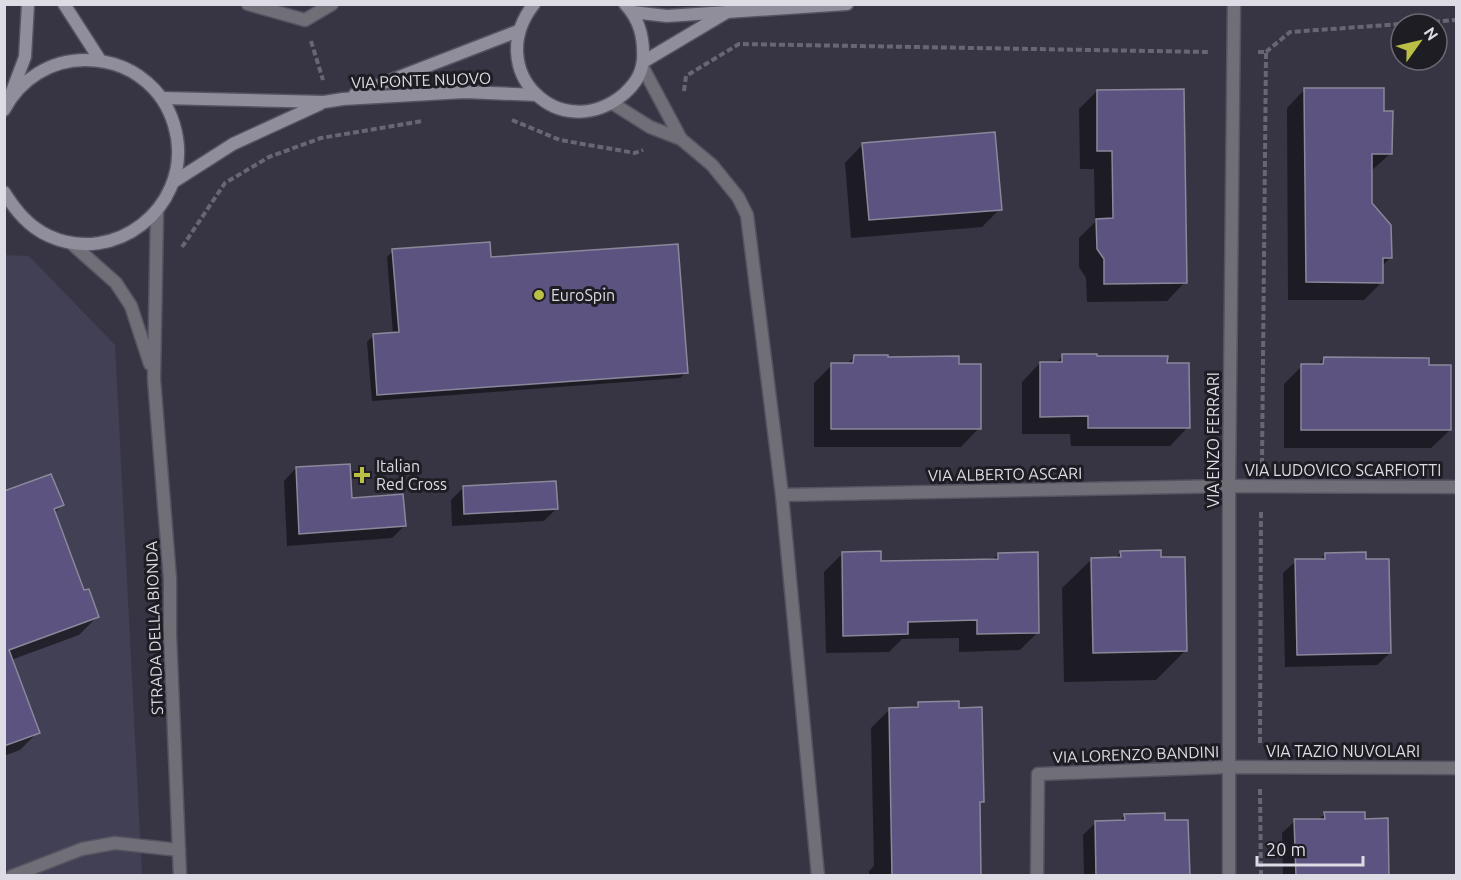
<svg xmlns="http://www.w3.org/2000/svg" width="1461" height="880" font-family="Ubuntu,sans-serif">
	<rect width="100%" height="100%" fill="#373444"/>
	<path fill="#424054" d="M4,255L29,256L115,345L142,875L5,876Z"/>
	<g fill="#0007">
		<path d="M1305,89L1383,113L1391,153L1371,171V203L1390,258L1382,266V282L1364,300H1288L1287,108Z"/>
		<path d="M1097,91L1185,282L1167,301L1087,302L1086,278L1079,267V238L1095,222L1094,169H1080L1079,109Z"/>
		<path d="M863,144L1000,209L982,227L851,238L845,163Z"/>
		<path d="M393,251L490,259L686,372L680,378L372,401L367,342L373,336L393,334L387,257Z"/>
		<path d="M1063,356L1096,358L1188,427L1170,446H1071L1070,434H1022V382L1040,363L1055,364Z"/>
		<path d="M854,357L957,365L979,428L961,447H814V383L832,365H846Z"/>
		<path d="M1324,358L1427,367L1450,430L1431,448H1284V384L1302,366H1317Z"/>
		<path d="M296,468L351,500L404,526L392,538L287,546L284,481Z"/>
		<path d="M463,488L556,509L544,521L452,526L451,500Z"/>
		<path d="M4,492L62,505L54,513L83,592L97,617L79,635L11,660L38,732L20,750L4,756Z"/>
		<path d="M1121,552L1160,559L1185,651L1156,680L1064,682L1062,588L1092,559H1115Z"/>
		<path d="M842,554L880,563L992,560L999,554L1038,632L1020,650L959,652V638L902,639L889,652L826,653L824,572Z"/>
		<path d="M1326,554L1390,653L1377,665L1285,667L1283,573L1296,561L1320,560Z"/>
		<path d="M919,703L983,801L978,806L980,876H869V871L874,866L871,728L889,710L913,709Z"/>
		<path d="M1325,814L1363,820L1388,876H1283L1282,833L1295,821L1318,820Z"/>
		<path d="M1125,815L1164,822L1188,876H1084L1083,835L1096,822H1119Z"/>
	</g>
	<g fill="#5c5381" stroke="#8a889a" stroke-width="1.5">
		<path d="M1304,88H1384V111H1393L1392,154H1372V203L1391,225L1392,258H1383V283L1306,282Z"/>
		<path d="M1184,89L1187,283L1104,284V259L1097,249L1096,219L1113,218L1112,151H1097V90Z"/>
		<path d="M995,132L1002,210L869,220L862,143Z"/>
		<path d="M490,242L491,257L678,244L688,373L377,395L373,334L399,332L392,249Z"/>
		<path d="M1062,354H1097V356H1168L1167,363H1189L1190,428H1088V416L1040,417V362H1062Z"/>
		<path d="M854,355H888V357L959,356V364H981V429H831V363H853Z"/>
		<path d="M1324,357L1429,358V365H1451V430H1301V364H1323Z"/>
		<path d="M350,464L352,498L403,494L406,526L299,534L296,467Z"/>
		<path d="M51,474L64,505L54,509L84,590L89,589L99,617L9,650L40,733L4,746V491Z"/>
		<path d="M556,481L558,509L464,514L463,486Z"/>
		<path d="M1161,550V557H1185L1187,651L1093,653L1091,558L1121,557L1120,551Z"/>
		<path d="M881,551V561L998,559V553L1038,552L1039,633L977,634V620L908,622V634L843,636L842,552Z"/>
		<path d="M1366,552V559H1389L1391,653L1297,655L1295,559H1325V553Z"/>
		<path d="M959,701V708L982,707L984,802H980L981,876H892L889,708L918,707V702Z"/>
		<path d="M1324,812H1365V819L1388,818L1389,876H1296L1294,819H1325Z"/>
		<path d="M1165,813V820H1188L1190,876H1096L1095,821L1125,820L1124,814Z"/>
	</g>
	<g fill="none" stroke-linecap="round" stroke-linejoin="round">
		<g stroke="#555261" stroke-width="15">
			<g id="street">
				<path d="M248,4L305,20L332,4"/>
				<path d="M642,66L681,139"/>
				<path d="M612,103L650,127L681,139L712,165L738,197L747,215L782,495L818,876"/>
				<path d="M157,213L154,379L170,579V635L180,876"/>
				<path d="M71,243L116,283L131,306L150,364"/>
				<path d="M782,495L1229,486L1456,487"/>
				<path d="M12,876L82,849L115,843L179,850"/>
				<path d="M1037,876L1038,774L1229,767L1456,768"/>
				<path d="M1229,876V486L1234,4"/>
			</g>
		</g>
		<g stroke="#555261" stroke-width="15">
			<g id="secondary">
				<path d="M64,4L100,60"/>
				<path d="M534,4C482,70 560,147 624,94C635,84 642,74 643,59C644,38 640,20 625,4"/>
				<path d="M632,12L667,16L847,4"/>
				<path d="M643,62L727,12"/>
				<path d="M11,94L25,57L28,4"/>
				<path d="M355,94L518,31"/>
				<path d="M162,98L324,102L343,99L465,92L537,95"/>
				<path d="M4,110C20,79 51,60 85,60C112,60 136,70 154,89C167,103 174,120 177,138C188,208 115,266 49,236C29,227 16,211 4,192"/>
				<path d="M175,181L233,144L320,104"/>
			</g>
		</g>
		<g stroke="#696674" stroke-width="4" stroke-dasharray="6 3" stroke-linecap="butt">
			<path d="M1407,24L1456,20"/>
			<path d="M311,41L323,80"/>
			<path d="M1258,52H1266L1262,464"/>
			<path d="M1266,52L1290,32L1401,24"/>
			<path d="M684,91L686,76L739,44L1209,52"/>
			<path d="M512,120L560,140L635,153L643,150"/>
			<path d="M182,247L225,183L269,157L321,138L423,121"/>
			<path d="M1260,743L1261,510"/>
			<path d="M1260,789L1261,876"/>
		</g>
		<use href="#street" stroke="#706f77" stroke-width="12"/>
		<use href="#secondary" stroke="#908e9b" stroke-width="12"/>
	</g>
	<g fill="#bac045" stroke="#1e1d24" stroke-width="2">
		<circle cx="539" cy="295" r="6"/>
		<path d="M359 466h6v6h6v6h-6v6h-6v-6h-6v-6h6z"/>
	</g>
	<g text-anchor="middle" stroke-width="6" stroke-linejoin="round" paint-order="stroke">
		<g font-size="16" fill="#dddce5" stroke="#1e1d24">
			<text transform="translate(421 80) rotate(-2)" y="6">VIA PONTE NUOVO</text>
			<text transform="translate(1213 440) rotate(-90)" y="6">VIA ENZO FERRARI</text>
			<text x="1343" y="476">VIA LUDOVICO SCARFIOTTI</text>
			<text transform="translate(1005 474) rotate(-1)" y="6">VIA ALBERTO ASCARI</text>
			<text transform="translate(154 628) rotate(-92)" y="6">STRADA DELLA BIONDA</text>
			<text x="1343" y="757">VIA TAZIO NUVOLARI</text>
			<text transform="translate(1136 754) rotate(-2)" y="6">VIA LORENZO BANDINI</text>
		</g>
		<g font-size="16" fill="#dddce5" stroke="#1e1d24" text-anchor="start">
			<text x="551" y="301">EuroSpin</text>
			<text x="376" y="472">Italian<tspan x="376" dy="18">Red Cross</tspan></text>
		</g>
	</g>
	<rect width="1461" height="880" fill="none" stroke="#dddce5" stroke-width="12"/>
	<g transform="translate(1419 42) rotate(56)"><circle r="28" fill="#1e1d24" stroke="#6a6971" stroke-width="1.5"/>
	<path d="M0-4.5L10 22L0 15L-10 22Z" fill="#bac045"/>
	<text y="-9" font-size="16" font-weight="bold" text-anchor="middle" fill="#dddce5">N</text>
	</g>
	<path d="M1257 856v9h106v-9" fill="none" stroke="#dddce5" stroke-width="3"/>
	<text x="1266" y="856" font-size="18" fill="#dddce5" stroke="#1e1d24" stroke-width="4.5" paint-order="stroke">20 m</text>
</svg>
